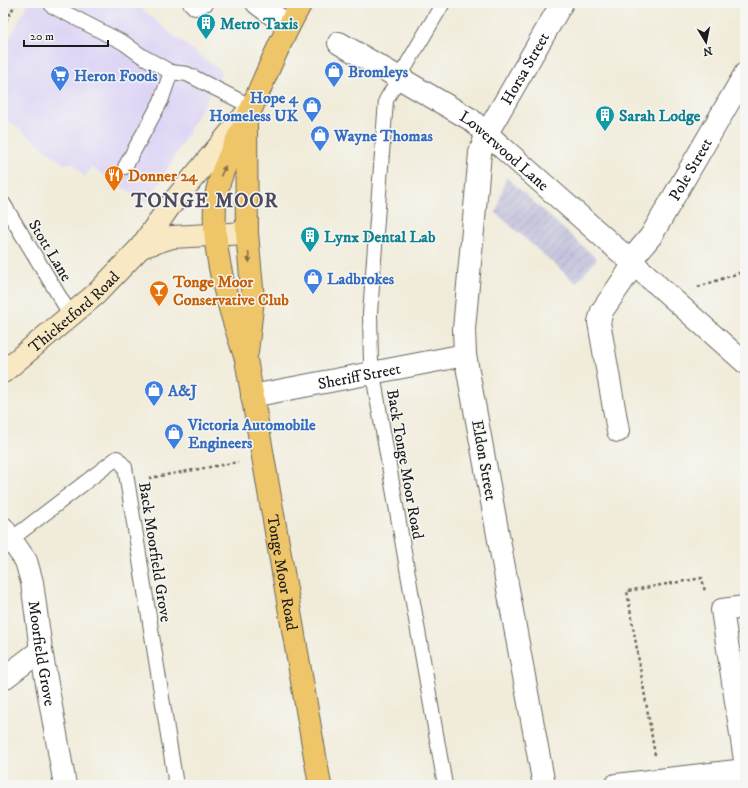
<svg xmlns="http://www.w3.org/2000/svg" width="748" height="788" font-family="'IM FELL DW Pica',serif">
	<defs>
		<pattern id="industrial-furrows" width="10" height="10" patternUnits="userSpaceOnUse"><rect width="10" height="10" fill="#c3c1db"/><path d="M-1 1l2-2M0 10L10 0M9 11l2-2" fill="none" stroke="#a7a5bb"/></pattern>
	</defs>
	<rect width="100%" height="100%" fill="#f6f6f2"/>
	<filter id="ink" filterUnits="userSpaceOnUse"><feTurbulence type="fractalNoise" baseFrequency=".025" numOctaves="2"/><feDisplacementMap in="SourceGraphic" scale="8" xChannelSelector="R" yChannelSelector="G"/><feConvolveMatrix kernelMatrix="1 2 1 2 8 2 1 2 1" color-interpolation-filters="sRGB"/></filter>
	<filter id="wash" filterUnits="userSpaceOnUse"><feTurbulence type="fractalNoise" baseFrequency=".012" numOctaves="4" result="noise"/><feDisplacementMap in="SourceGraphic" scale="16" xChannelSelector="R" yChannelSelector="G"/><feGaussianBlur stdDeviation="0.9" result="paint"/><feColorMatrix in="noise" values="0 0 0 0 0 0 0 0 0 0 0 0 0 0 0 0 0 1.4 0 .05"/><feComposite in="paint" operator="in"/></filter>
	<g filter="url(#wash)">
		<rect width="100%" height="100%" fill="#f1ecda"/>
		<path fill="#ded5f5" d="M28,3H137L141,8L173,35L222,72L148,203L91,167L85,177L73,163L64,164L3,116V51Z"/>
		<path fill="url(#industrial-furrows)" d="M506,177L597,259L576,283L496,213Z"/>
	</g>
	<g filter="url(#ink)">
		<g fill="none" stroke-linecap="round" stroke-linejoin="round">
			<g stroke="#67655e" stroke-width="16">
				<g id="service">
					<path d="M190,3L195,8L207,3"/>
					<path d="M443,3L386,100L370,313L371,363L445,785"/>
					<path d="M52,6L124,43L142,56L171,72L187,74L252,107"/>
					<path d="M125,167L161,101L171,72"/>
					<path d="M3,203L70,314"/>
					<path d="M5,544L117,458L125,467L176,785"/>
				</g>
			</g>
			<g stroke="#67655e" stroke-width="23">
				<path id="pedestrian" d="M653,281L745,363"/>
			</g>
			<g stroke="#67655e" stroke-width="24">
				<g id="minor">
					<path d="M257,3L288,26"/>
					<path id="s1" d="M339,43L470,119L653,281"/>
					<path id="s2" d="M630,261L651,236L745,74"/>
					<path id="s3" d="M252,396L465,355"/>
					<path d="M618,431L599,322L602,311L634,264"/>
					<path id="s4" d="M3,528L26,561L32,582L41,650L65,785"/>
					<path d="M745,607L722,610L745,760"/>
					<path d="M3,679L41,650"/>
					<path id="s5" d="M544,785L465,355L464,329L480,153L487,133L562,3"/>
					<path d="M616,785L745,770"/>
				</g>
			</g>
			<g stroke="#67655e" stroke-width="24">
				<g id="secondary">
					<path d="M141,247L172,237L247,233"/>
					<path id="s6" d="M3,372L96,294L141,247L169,207L245,115"/>
				</g>
			</g>
			<g stroke="#67655e" stroke-width="24">
				<g id="primary">
					<path id="s7" d="M301,3C280,41 263,81 246,121C234,148 217,175 215,205C212,258 230,310 246,359L320,785"/>
					<path d="M246,127L247,233L253,299L247,352"/>
				</g>
			</g>
			<g stroke="#67655e" stroke-width="2.5" stroke-dasharray="3 3" stroke-linecap="butt">
				<path d="M3,26L16,3"/>
				<path d="M698,287L745,271"/>
				<path d="M149,478L238,462"/>
				<path d="M655,755L627,591L702,578L705,592"/>
			</g>
			<use href="#service" stroke="#fff" stroke-width="14"/>
			<use href="#pedestrian" stroke="#fff" stroke-width="21"/>
			<use href="#minor" stroke="#fff" stroke-width="22"/>
			<use href="#secondary" stroke="#f8e8c3" stroke-width="22"/>
			<use href="#primary" stroke="#eec569" stroke-width="22"/>
		</g>
		<defs><path id="oneway-solid" d="M-6-.8H1V-3.2L6.5 0L1 3.2V.8H-6Z"/></defs>
		<g fill="#857042">
			<use href="#oneway-solid" transform="translate(223 171) rotate(-65)"/>
			<use href="#oneway-solid" transform="translate(249 257) rotate(85)"/>
		</g>
	</g>
	<defs>
		<g id="building-pin" transform="scale(1)"><path d="M0 17L-7.5 6A9.5 9.5 0 1 1 7.5 6Z" fill="#0f9aa8" stroke="#f6f6f2"/><path d="M-4-6H4V6H1V3H-1V6H-4ZM-2.5-4.3h1.7v1.8h-1.7ZM.8-4.3h1.7v1.8H.8ZM-2.5-1h1.7V.8h-1.7ZM.8-1h1.7V.8H.8Z" fill="#fff"/></g>
		<g id="shop-pin" transform="scale(1)"><path d="M0 17L-7.5 6A9.5 9.5 0 1 1 7.5 6Z" fill="#3f7fe0" stroke="#f6f6f2"/><path d="M-5-2.5h2.3a2.7 3.5 0 0 1 5.4 0H5L5.5 6h-11ZM-1.5-2.5h3a1.5 2.3 0 0 0-3 0Z" fill="#fff"/></g>
		<g id="supermarket-pin" transform="scale(1)"><path d="M0 17L-7.5 6A9.5 9.5 0 1 1 7.5 6Z" fill="#3f7fe0" stroke="#f6f6f2"/><path d="M-6-5.5h2.5l.6 2H6L4.5 2H-2.5L-4.4-4H-6ZM-1.5 3.2a1.3 1.3 0 1 0 .1 0ZM3 3.2a1.3 1.3 0 1 0 .1 0Z" fill="#fff"/></g>
		<g id="restaurant-pin" transform="scale(1)"><path d="M0 17L-7.5 6A9.5 9.5 0 1 1 7.5 6Z" fill="#e8710a" stroke="#f6f6f2"/><path d="M-5-6h1v4h1v-4h1v4h1v-4h1v5L-1.5 .5V6h-2V.5L-5-1ZM5-6V6H3V1.5H1.5Q1.5-4 5-6Z" fill="#fff"/></g>
		<g id="bar-pin" transform="scale(1)"><path d="M0 17L-7.5 6A9.5 9.5 0 1 1 7.5 6Z" fill="#e8710a" stroke="#f6f6f2"/><path d="M-6-5H6L.8 .8V4.5H3.5V6h-7V4.5H-.8V.8Z" fill="#fff"/></g>
	</defs>
	<g fill-rule="evenodd">
		<use href="#building-pin" x="206" y="23"/>
		<use href="#shop-pin" x="334" y="71"/>
		<use href="#supermarket-pin" x="60" y="75"/>
		<use href="#shop-pin" x="312" y="106"/>
		<use href="#building-pin" x="605" y="115"/>
		<use href="#shop-pin" x="320" y="135"/>
		<use href="#restaurant-pin" x="114" y="175"/>
		<use href="#building-pin" x="310" y="236"/>
		<use href="#shop-pin" x="313" y="278"/>
		<use href="#bar-pin" x="159" y="290"/>
		<use href="#shop-pin" x="154" y="390"/>
		<use href="#shop-pin" x="174" y="433"/>
	</g>
	<g text-anchor="middle" stroke-width="3" stroke-linejoin="round" paint-order="stroke">
		<g font-size="16" font-weight="bold" fill="#0d838f" stroke="#f6f6f2" text-anchor="start">
			<text x="220" y="29">Metro Taxis</text>
			<text x="619" y="121">Sarah Lodge</text>
			<text x="324" y="242">Lynx Dental Lab</text>
		</g>
		<g font-size="16" fill="#1c1c1c" stroke="#f6f6f2">
			<text dy="6" stroke="none"><textPath href="#s5" startOffset="736">Horsa Street</textPath></text>
			<text dy="6" stroke="none"><textPath href="#s1" startOffset="198">Lowerwood Lane</textPath></text>
			<text dy="6" stroke="none"><textPath href="#s2" startOffset="110">Pole Street</textPath></text>
			<text transform="translate(51 250) rotate(59)" y="6">Stott Lane</text>
			<text dy="6" stroke="none"><textPath href="#s6" startOffset="93">Thicketford Road</textPath></text>
			<text dy="6" stroke="none"><textPath href="#s3" startOffset="109">Sheriff Street</textPath></text>
			<text transform="translate(485 460) rotate(80)" y="6">Eldon Street</text>
			<text transform="translate(406 464) rotate(80)" y="6">Back Tonge Moor Road</text>
			<text transform="translate(156 552) rotate(81)" y="6">Back Moorfield Grove</text>
			<text dy="6" stroke="none"><textPath href="#s7" startOffset="595">Tonge Moor Road</textPath></text>
			<text dy="6" stroke="none"><textPath href="#s4" startOffset="134">Moorfield Grove</textPath></text>
		</g>
		<g font-size="16" font-weight="bold" fill="#366cbe" stroke="#f6f6f2" text-anchor="start">
			<text x="348" y="77">Bromleys</text>
			<text x="74" y="81">Heron Foods</text>
			<text x="298" y="103" text-anchor="end">Hope 4<tspan x="298" dy="18">Homeless UK</tspan></text>
			<text x="334" y="141">Wayne Thomas</text>
			<text x="327" y="284">Ladbrokes</text>
			<text x="168" y="396">A&amp;J</text>
			<text x="188" y="430">Victoria Automobile<tspan x="188" dy="18">Engineers</tspan></text>
		</g>
		<g font-size="16" font-weight="bold" fill="#c56008" stroke="#f6f6f2" text-anchor="start">
			<text x="128" y="181">Donner 24</text>
			<text x="173" y="287">Tonge Moor<tspan x="173" dy="18">Conservative Club</tspan></text>
		</g>
		<g font-size="20" font-weight="bold" letter-spacing="1" fill="#4d495e" stroke="#f6f6f2">
			<text x="205" y="207">TONGE MOOR</text>
		</g>
	</g>
	<rect width="748" height="788" fill="none" stroke="#f6f6f2" stroke-width="16"/>
	<g transform="translate(706 42) rotate(170)" stroke="#f6f6f2" stroke-width="3" paint-order="stroke">
	<path d="M0-3L7 15L0 10L-7 15Z" fill="#1c1c1c"/>
	<text y="-6" font-size="11" font-weight="bold" text-anchor="middle" fill="#1c1c1c">N</text>
	</g>
	<path d="M24 40v6h84v-6" fill="none" stroke="#1c1c1c" stroke-width="2"/>
	<text x="30" y="40" font-size="12" fill="#1c1c1c" stroke="#f6f6f2" stroke-width="3" paint-order="stroke">20 m</text>
</svg>
